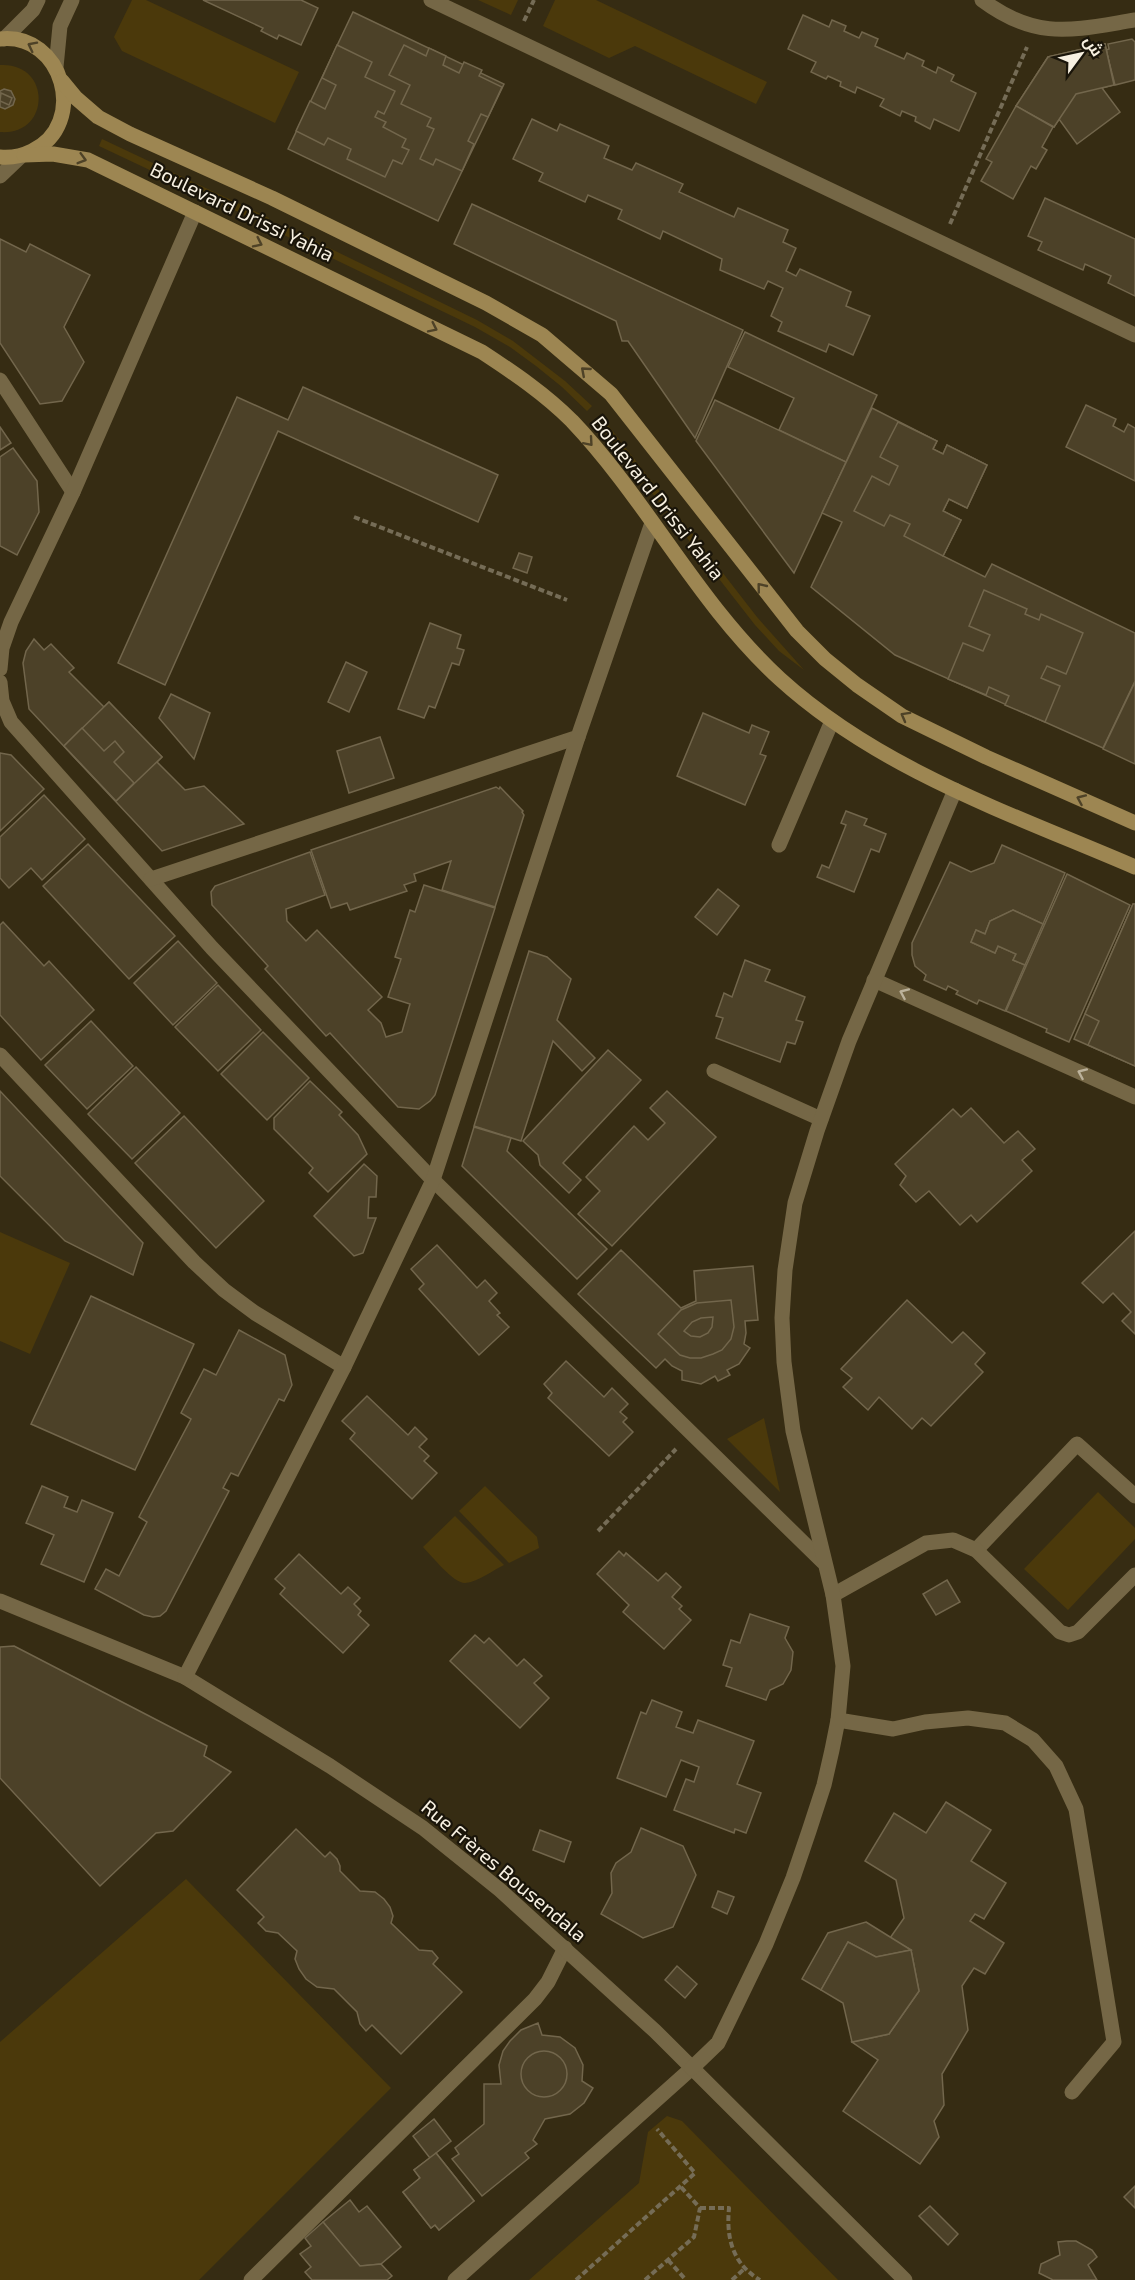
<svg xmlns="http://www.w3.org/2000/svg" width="1135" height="2280" font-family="'Exo 2',Cairo,sans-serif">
	<rect width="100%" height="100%" fill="#362c13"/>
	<g fill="#4b390b">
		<path d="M132,0H146L299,72L275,123L122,51L114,37Z"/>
		<path d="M478,0H518L511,15Z"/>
		<path d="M555,0H596L767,82L756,104L635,46L609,58L543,26Z"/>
		<path d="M0,65C52,62 51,136 0,132Z"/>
		<path d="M102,139L269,218L266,225L99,146Z"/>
		<path d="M284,226L477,320L513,341L565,381L592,406L587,411L562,387L536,366L510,347L475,327L280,233Z"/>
		<path d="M601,416L757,617L804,670L779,651L755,625L596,421Z"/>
		<path d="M0,1232L70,1263L30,1354L0,1341Z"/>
		<path d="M764,1418L780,1492L727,1439Z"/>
		<path d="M485,1486L537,1537L539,1548L509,1563L459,1511Z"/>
		<path d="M1098,1492L1135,1528V1539L1068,1610L1024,1569Z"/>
		<path d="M455,1516L504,1565C493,1570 478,1582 465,1583C453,1583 432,1556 423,1547Z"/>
		<path d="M186,1879L391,2088L199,2280H0V2042Z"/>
		<path d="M667,2116L682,2121L838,2280H529L639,2183L648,2132Z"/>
	</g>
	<g fill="#4c4128" stroke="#72664c" stroke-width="1.5">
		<path d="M203,0H301L318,8L301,45L279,35L277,39L261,31L263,28Z"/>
		<path d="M353,12L504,84L438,221L288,149Z"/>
		<path d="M803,15L829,27L832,20L846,26L844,31L859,38L862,32L878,39L875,46L904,59L907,53L924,61L922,66L936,73L938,67L954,75L951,81L976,93L959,131L934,119L930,129L915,121L916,117L902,111L900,116L880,106L884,99L857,87L855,93L840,86L841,82L828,76L826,79L811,72L816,62L788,49Z"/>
		<path d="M1132,39L1135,42V80L1115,85L1106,50L1109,49L1108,44Z"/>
		<path d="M1105,44L1114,85L1102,88L1120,112L1077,144L1059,119L1054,127L1016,106L1048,57Z"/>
		<path d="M1105,44L1114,85L1076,94L1054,127L1016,106L1048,57Z"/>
		<path d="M337,45L372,62L365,77L395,91L384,114L378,111L375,117L386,122L383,127L406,139L402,147L409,150L402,164L393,160L385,177L347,159L351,149L328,138L324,145L296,131L310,101L325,109L336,85L322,78Z"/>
		<path d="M404,45L426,56L429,48L446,56L443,65L459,73L464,62L482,70L479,76L502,87L488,117L481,114L468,141L474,144L462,171L436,159L433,165L420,159L434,129L427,126L431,118L401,104L410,85L389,75Z"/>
		<path d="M4,89L11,91L15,99L13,105L5,109L0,107V91Z"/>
		<path d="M1,93L12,98L9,105L0,101Z"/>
		<path d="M1016,106L1053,127L1042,147L1047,150L1036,169L1031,166L1013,199L981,181L992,162L986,159Z"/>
		<path d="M532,119L557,131L560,124L609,146L604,158L632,170L636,163L683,184L679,192L734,217L738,208L788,230L783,242L796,248L786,271L796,276L800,269L851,292L846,306L870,316L853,355L829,344L826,352L778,331L782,322L771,316L783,288L768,281L764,289L720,270L722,259L663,231L660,239L618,219L622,210L588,195L585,202L539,181L543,173L513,159Z"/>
		<path d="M1045,198L1135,239V296L1108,283L1111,276L1085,264L1083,270L1038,250L1042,242L1028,236Z"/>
		<path d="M472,204L743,330L695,438L628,341H622L616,321L454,244Z"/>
		<path d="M0,239L26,252L30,244L90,275L64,327L84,362L62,401L40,404L0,343Z"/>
		<path d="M745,332L877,395L846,462L779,430L794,398L728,367Z"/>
		<path d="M303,387L498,475L478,522L278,431L165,685L118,663L237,397L288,420Z"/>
		<path d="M715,400L846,462L794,573L696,441Z"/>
		<path d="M1086,405L1116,419L1113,426L1124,432L1128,424L1135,428V481L1066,447Z"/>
		<path d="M872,408L937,441L933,449L943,454L947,445L987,465L967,508L949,499L943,511L961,520L943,556L985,577L992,564L1135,633V681L1103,748L895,655L811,587L842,522L822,513Z"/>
		<path d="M898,422L937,441L933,449L943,454L947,445L987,465L967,508L949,499L943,511L961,520L943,556L904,536L910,524L890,515L884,526L854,511L872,476L889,485L898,466L880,457Z"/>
		<path d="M0,427L11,443L0,450Z"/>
		<path d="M13,448L37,481L39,512L17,555L0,546V457Z"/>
		<path d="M519,553L532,557L527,573L513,568Z"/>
		<path d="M984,590L1027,609L1025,614L1039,620L1041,614L1083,633L1066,674L1047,666L1041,678L1060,686L1045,722L1005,705L1009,696L989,687L986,695L948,679L963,643L983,651L990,635L969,626Z"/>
		<path d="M430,623L461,635L457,648L464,650L459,665L452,663L435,708L429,706L424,718L398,709Z"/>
		<path d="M34,639L44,650L51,644L74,668L69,672L104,707L109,702L162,757L157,762L185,790L204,786L244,824L162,851L29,709L23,663L26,651Z"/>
		<path d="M346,662L367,672L349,712L328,702Z"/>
		<path d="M1135,682V764L1103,749Z"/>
		<path d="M171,694L210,713L194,759L159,718Z"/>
		<path d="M109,702L162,757L116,801L64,746Z"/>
		<path d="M703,713L749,733L752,725L769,732L760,754L766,756L745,805L677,776Z"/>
		<path d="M82,728L104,751L115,741L124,752L114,762L134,783L116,801L64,746Z"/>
		<path d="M380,737L394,778L349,793L337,751Z"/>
		<path d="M0,753L11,755L44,789L0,831Z"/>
		<path d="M496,787L499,789L500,787L523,811L522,812L524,815L495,907L442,890L451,861L414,874L416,881L404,885L407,891L350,910L347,903L331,908L311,850Z"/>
		<path d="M44,795L85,839L42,880L31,868L9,888L0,878V837Z"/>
		<path d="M846,811L867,819L864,825L886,834L879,852L871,849L854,892L817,877L822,865L829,868L846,825L841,823Z"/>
		<path d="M88,844L175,936L129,979L43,886Z"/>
		<path d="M1002,845L1065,873L1043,924L1013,910L990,921L985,934L976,930L971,942L995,953L998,946L1016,954L1013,960L1025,965L1005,1011L979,1000L977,1004L956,994L958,991L948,986L946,990L924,980L926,975L915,966L912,955V943L950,862L971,872L994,863Z"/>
		<path d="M310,852L325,895L286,909L287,921L306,941L317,930L382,997L368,1010L381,1023L386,1037L402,1032L410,1004L388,997L401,959L395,957L410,910L415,912L424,885L495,908L435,1095L430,1101L419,1109L398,1107L330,1033L326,1036L265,969L268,966L212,905L211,892L215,886Z"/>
		<path d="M1067,874L1130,905L1069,1042L1046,1032L1047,1029L1006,1011Z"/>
		<path d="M718,889L739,906L717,935L695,917Z"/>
		<path d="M1133,904H1135V1066L1074,1039Z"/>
		<path d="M1133,904H1135V1066L1088,1045L1099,1021L1085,1014Z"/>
		<path d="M1013,910L1043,924L1025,965L1013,960L1016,954L998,946L995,953L971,942L976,930L985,934L990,921Z"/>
		<path d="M3,922L44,966L49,961L94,1010L41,1060L0,1015V925Z"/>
		<path d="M178,941L217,983L173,1025L134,983Z"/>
		<path d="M529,951L547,957L571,979L557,1020L595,1058L582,1071L553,1041L521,1141L474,1126Z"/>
		<path d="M745,960L770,970L765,981L805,997L796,1020L803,1022L795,1044L787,1042L780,1062L716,1038L723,1018L716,1016L724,993L732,997Z"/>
		<path d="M218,985L261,1030L218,1071L175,1027Z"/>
		<path d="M91,1021L133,1066L87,1109L45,1065Z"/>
		<path d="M263,1032L309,1078L267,1120L221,1074Z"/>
		<path d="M608,1050L641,1080L563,1163L581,1180L569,1193L540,1165L538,1155L523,1141Z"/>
		<path d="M136,1067L180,1113L132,1159L88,1114Z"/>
		<path d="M310,1081L342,1112L339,1115L358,1135L367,1154L328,1192L309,1173L313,1168L274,1129V1118Z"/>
		<path d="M0,1091L143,1243L133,1275L65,1241L0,1176Z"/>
		<path d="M667,1091L716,1137L612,1246L578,1214L600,1191L586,1177L634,1126L648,1140L665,1123L650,1108Z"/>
		<path d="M971,1108L1004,1143L1018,1131L1035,1149L1022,1160L1032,1171L977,1222L971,1215L960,1225L929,1191L916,1202L900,1185L906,1176L895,1164L953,1109L961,1117Z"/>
		<path d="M184,1116L264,1201L216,1248L135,1163Z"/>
		<path d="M474,1127L511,1138L507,1151L607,1249L577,1279L462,1166Z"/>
		<path d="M364,1164L377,1176L376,1197H369L368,1218H376L363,1253L354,1256L314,1216Z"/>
		<path d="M1135,1231V1334L1122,1321L1131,1312L1113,1293L1103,1303L1082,1283Z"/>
		<path d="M437,1245L477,1288L485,1280L497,1293L489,1301L500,1313L497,1315L509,1327L479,1355L419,1289L424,1284L411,1269Z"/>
		<path d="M621,1250L681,1308L696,1301L694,1271L753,1266L758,1320L745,1321L746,1333L744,1344L750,1348L739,1364L727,1370L730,1375L718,1381L715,1376L701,1384L682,1380V1371L672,1366L665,1359L656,1368L578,1294Z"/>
		<path d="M91,1296L194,1344L135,1470L31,1424Z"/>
		<path d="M731,1300L734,1327L731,1339L722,1350L713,1354L701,1358H690L680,1355L658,1334L681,1310L697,1303Z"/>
		<path d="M907,1300L952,1343L963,1332L985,1353L975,1364L983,1372L931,1426L922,1418L912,1429L879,1397L868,1410L843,1387L852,1378L841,1369Z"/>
		<path d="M713,1317L712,1327L708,1333L700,1337L691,1336L684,1331L692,1322L701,1318Z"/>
		<path d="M239,1330L285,1355L292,1385L284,1401L279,1399L238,1476L231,1473L223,1488L229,1491L166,1611L160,1616L153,1617L144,1615L95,1589L106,1569L119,1576L147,1522L139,1517L191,1419L181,1413L204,1369L216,1375Z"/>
		<path d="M566,1361L604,1397L612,1388L628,1404L620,1412L627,1418L623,1422L633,1432L609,1456L548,1398L552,1393L544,1384Z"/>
		<path d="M367,1396L408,1435L415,1427L427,1439L419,1447L429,1456L424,1461L437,1473L412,1499L350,1439L355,1433L342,1421Z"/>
		<path d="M42,1486L68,1497L64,1507L77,1512L82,1500L113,1513L84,1582L41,1564L54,1535L26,1523Z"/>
		<path d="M619,1551L624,1556L626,1553L658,1581L666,1573L681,1587L672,1597L682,1606L679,1609L691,1620L664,1649L623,1612L629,1605L597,1574Z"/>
		<path d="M299,1554L341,1594L348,1587L360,1598L354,1604L361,1611L358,1615L369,1625L343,1653L280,1594L285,1588L275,1579Z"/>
		<path d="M947,1580L960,1602L936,1615L923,1594Z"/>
		<path d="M750,1614L789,1627L785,1638L793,1652L791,1670L783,1684L770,1690L766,1700L726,1686L732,1668L723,1665L731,1640L740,1643Z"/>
		<path d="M475,1635L484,1643L489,1638L517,1666L524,1659L542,1676L534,1683L549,1698L520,1728L450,1661Z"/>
		<path d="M14,1646L207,1746L204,1756L231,1772L173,1831L156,1833L100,1886L0,1778V1647Z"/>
		<path d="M652,1700L682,1712L676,1727L693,1733L698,1720L754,1741L737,1784L761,1793L746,1833L735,1829L734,1833L674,1810L686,1779L694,1782L699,1767L681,1760L666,1797L617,1778L641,1712L646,1714Z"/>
		<path d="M946,1802L991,1830L971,1861L1006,1883L984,1919L975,1914L970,1921L1004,1943L985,1974L974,1968L962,1986L968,2030L942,2074L944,2105L934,2121L939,2137L920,2164L843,2111L878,2060L852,2042L889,2034L919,1991L911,1950L890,1938L904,1918L896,1880L865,1861L894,1813L926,1833Z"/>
		<path d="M641,1828L683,1846L696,1875L673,1927L643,1938L601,1914L612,1893L611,1873L616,1863L631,1852Z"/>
		<path d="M296,1829L325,1857L330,1852L337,1859L340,1866V1871L360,1891L375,1892L384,1899L390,1907L393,1916L391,1923L419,1950L432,1951L438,1958L433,1964L462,1992L401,2054L372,2025L366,2031L360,2024L357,2012L334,1989L317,1987L306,1979L299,1969L295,1959L297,1951L278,1933L266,1931L258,1923L264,1917L237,1890Z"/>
		<path d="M540,1830L571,1842L564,1862L533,1850Z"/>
		<path d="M718,1891L734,1897L727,1914L712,1907Z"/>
		<path d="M866,1922L911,1950L876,1957L848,1942L821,1990L802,1979L828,1933Z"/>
		<path d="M848,1942L876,1957L911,1950L919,1991L889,2034L852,2042L843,2003L821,1990Z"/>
		<path d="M677,1966L697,1984L685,1998L665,1980Z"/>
		<path d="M538,2023L542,2035L560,2037L575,2048L583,2065L582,2081L593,2088L584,2103L570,2114L545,2119L533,2140L537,2144L525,2153L529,2158L482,2196L452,2159L459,2154L455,2148L484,2124V2084H501L499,2065L503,2051L510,2041L521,2030Z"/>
		<circle cx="544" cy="2074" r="23"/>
		<path d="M434,2119L451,2141L436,2153L474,2201L439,2230L435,2225L431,2228L403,2192L420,2178L414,2170L430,2158L413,2136Z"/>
		<path d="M436,2153L474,2201L439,2230L435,2225L431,2228L403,2192L420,2178L414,2170Z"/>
		<path d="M1135,2186V2208L1124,2197Z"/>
		<path d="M350,2200L359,2212L367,2206L401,2247L381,2264L360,2266L351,2256L345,2255L333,2241V2234L323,2222Z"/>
		<path d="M930,2206L958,2234L948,2245L919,2216Z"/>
		<path d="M323,2222L360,2266L381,2264L392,2276L387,2280H312L305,2272L311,2267L300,2254L311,2246L305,2238Z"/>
		<path d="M1067,2241H1076L1092,2250L1097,2257L1088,2265L1097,2280H1053L1039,2273L1041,2264L1060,2255L1058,2242Z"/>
	</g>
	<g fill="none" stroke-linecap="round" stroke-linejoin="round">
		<g stroke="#756c56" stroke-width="4" stroke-dasharray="6 3" stroke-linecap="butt">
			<path d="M524,21L534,0"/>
			<path d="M950,224L1027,47"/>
			<path d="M354,517L567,600"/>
			<path d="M598,1531L676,1449"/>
			<path d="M700,2208H729C726,2239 733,2264 760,2280"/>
			<path d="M668,2260L686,2280"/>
			<path d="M576,2280L695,2173L657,2129"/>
			<path d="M645,2280L694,2237L700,2208L681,2187"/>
			<path d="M732,2280L744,2269"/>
		</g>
		<g stroke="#756746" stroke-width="15">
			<path d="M779,845L832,721"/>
			<path d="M714,1071L821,1119"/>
			<path d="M838,1720L893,1729L925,1722L968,1718L1005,1723L1033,1740L1056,1766L1076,1809L1114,2042L1072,2092"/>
			<path d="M251,2280L535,1999L548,1982L565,1948"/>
			<path d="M455,2280L692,2068"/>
		</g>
		<g stroke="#756746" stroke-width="15">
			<path d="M431,0L1135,335"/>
			<path d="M982,0C1037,41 1072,30 1135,20"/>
			<path d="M4,39L33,10L38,0"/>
			<path d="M56,67L60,26L72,0"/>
			<path d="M0,176L21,156"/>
			<path d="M0,380L73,492"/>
			<path d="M0,669L2,648L11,622L73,492L195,212"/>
			<path d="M0,682L2,701L11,722L212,948L433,1180L823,1562"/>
			<path d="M151,879L578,737"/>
			<path d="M874,980L1135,1097"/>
			<path d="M0,1055L194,1262L224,1290L255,1313L344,1367"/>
			<path d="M976,1550L1077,1444L1135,1496"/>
			<path d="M833,1595L926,1543L953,1540L976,1550L1060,1632L1069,1635L1078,1632L1135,1575"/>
			<path d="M0,1601L185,1677L330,1766L423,1828L500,1890L655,2031L905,2280"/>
			<path d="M185,1677L344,1367L433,1180L578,737L652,523"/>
			<path d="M692,2068L718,2043L766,1944L793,1878L809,1831L824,1785L832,1750L838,1720L843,1666L833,1595L793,1431L784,1362L782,1318L785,1270L795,1203L817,1131L849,1041L955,790"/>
		</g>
		<g stroke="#9d8652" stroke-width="15">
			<path d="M0,39C63,32 89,124 32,151C22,156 11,158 0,157"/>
			<path d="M62,81L76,98L98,117L130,134L272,198L486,303L542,335L611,394L797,631L825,659L857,685L902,716L986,757L1135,823"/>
			<path d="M24,155L53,154L88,160L482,352C514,373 545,394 572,421C648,501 698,604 780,679C880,770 1012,814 1135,867"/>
		</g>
	</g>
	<defs><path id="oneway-chevron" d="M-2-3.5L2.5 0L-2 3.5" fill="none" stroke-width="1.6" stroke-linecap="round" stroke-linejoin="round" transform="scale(1.5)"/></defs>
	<g stroke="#4e4227">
		<use href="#oneway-chevron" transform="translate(32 46) rotate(-153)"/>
		<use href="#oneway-chevron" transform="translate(82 159) rotate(16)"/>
		<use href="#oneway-chevron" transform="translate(258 243) rotate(26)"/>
		<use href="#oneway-chevron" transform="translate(433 328) rotate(26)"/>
		<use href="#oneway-chevron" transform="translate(585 371) rotate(-139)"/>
		<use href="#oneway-chevron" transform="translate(589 442) rotate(49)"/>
		<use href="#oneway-chevron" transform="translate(761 587) rotate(-129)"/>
		<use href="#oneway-chevron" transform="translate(905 716) rotate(-151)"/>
		<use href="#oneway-chevron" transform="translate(1081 799) rotate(-156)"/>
	</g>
	<g stroke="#bcb29b">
		<use href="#oneway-chevron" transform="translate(904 993) rotate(-156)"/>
		<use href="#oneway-chevron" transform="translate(1082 1073) rotate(-156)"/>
	</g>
	<g text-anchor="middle" stroke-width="4.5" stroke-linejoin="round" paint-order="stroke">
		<g font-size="20" fill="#f7f0e1" stroke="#1a150a">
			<text transform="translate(242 212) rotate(26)" y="7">Boulevard Drissi Yahia</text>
			<text transform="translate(658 498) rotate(52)" y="7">Boulevard Drissi Yahia</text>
			<text transform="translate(504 1871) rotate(40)" y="7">Rue Frères Bousendala</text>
		</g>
	</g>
	<g transform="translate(1081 54) rotate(57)" stroke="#1a150a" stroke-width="4.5" paint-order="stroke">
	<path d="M0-4.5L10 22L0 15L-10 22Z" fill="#f7f0e1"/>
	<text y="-9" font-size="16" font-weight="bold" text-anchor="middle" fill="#f7f0e1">ش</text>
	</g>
</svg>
